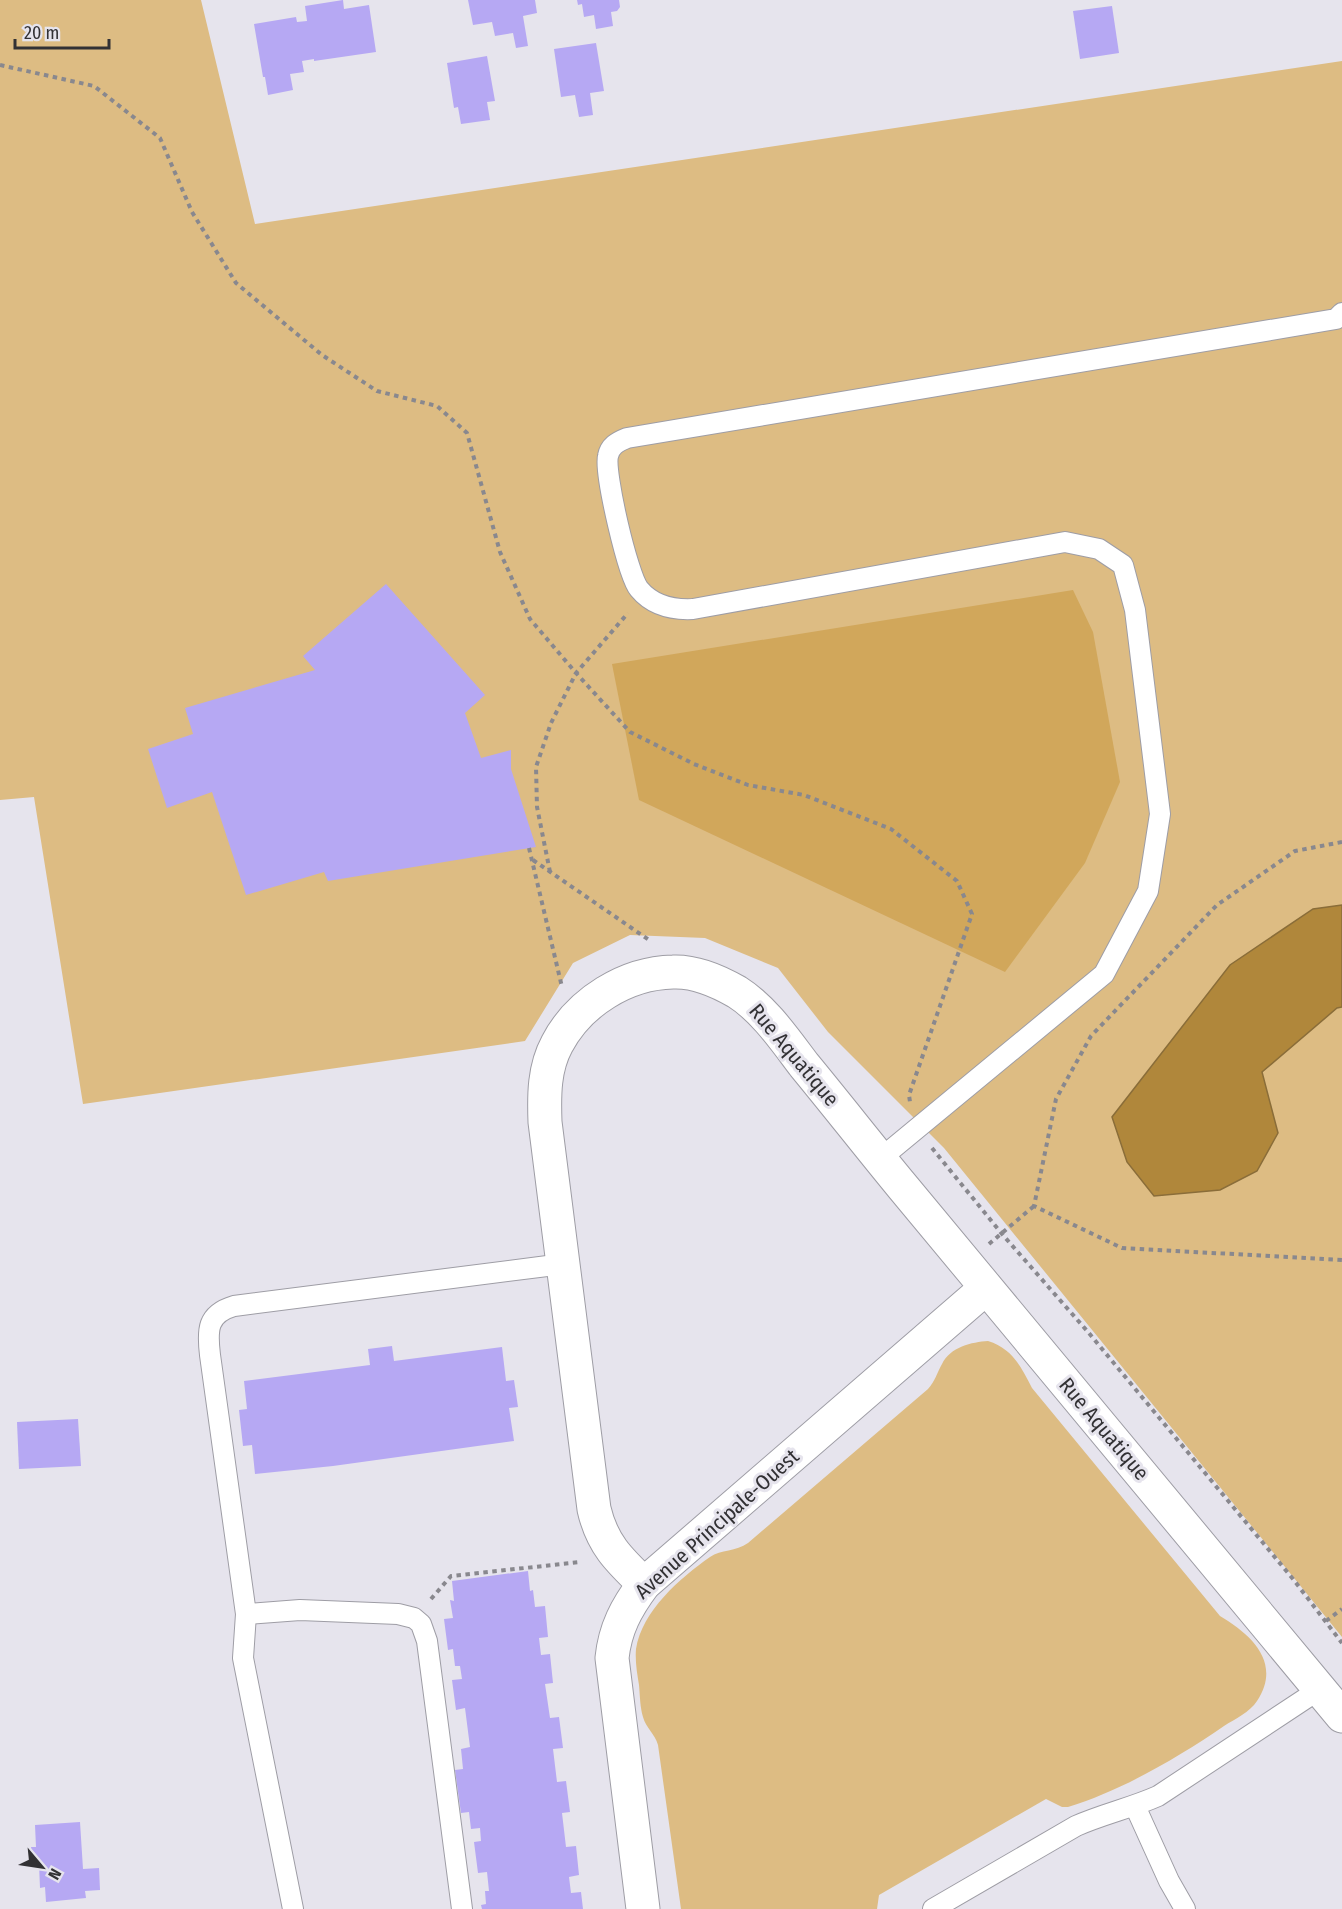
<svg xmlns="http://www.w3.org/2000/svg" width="1342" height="1909" font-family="'Fira Sans Condensed',sans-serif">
	<rect width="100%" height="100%" fill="#e6e4ed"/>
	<g fill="#ddbc83">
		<path d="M0,0H201L255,224L1342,61V1637L944,1148L828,1032L778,968L705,938L630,935L573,963L525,1041L83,1104L34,797L0,800Z"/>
		<path d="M988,1341C1013,1349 1021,1367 1032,1388L1220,1616C1252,1635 1282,1663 1257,1701C1250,1712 1235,1719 1224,1726C1179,1757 1121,1791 1068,1807H1062L1046,1799L879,1895L877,1909H681L658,1745C655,1734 646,1728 643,1717C640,1707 640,1696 639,1685C637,1673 635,1661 636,1649C642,1611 680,1578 710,1557C721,1549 736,1552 748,1543L928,1389C935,1381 937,1373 942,1364C950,1347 972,1342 988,1341Z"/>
	</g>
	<path fill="#d1a75b" d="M1073,590L1093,632L1120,782L1085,863L1005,972L639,800L612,664Z"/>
	<path fill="#b0873b" stroke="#8a6d39" stroke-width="1.5" d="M1342,905V1007L1337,1008L1262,1072L1278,1133L1257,1171L1220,1190L1154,1196L1127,1162L1112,1117L1230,965L1313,909Z"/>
	<g fill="#b6a8f3">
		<path d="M343,0L344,9L369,5L376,52L314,61V59L302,61L304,72L290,74L293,90L268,95L265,77H263L254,24L296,17L297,22L307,21L305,6Z"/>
		<path d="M468,0H535L537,13L523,16L528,46L516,48L513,33L495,36L492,22L473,25Z"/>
		<path d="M577,0H619L620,7L617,11L611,12L613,26L596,29L594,15L584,17L582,4L578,5Z"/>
		<path d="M1112,6L1119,53L1080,59L1073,11Z"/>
		<path d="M596,43L604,91L590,93L593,115L579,117L575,95L561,97L554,49Z"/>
		<path d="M487,56L495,101L487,102L490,120L461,124L458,107L454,108L447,63Z"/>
		<path d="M386,584L485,695L465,713L481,758L511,750V769L536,847L328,881L324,872L246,895L212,792L167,808L148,749L193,734L185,708L315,670L303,656Z"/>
		<path d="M392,1346L394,1361L502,1347L506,1381L514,1380L518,1407L509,1408L514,1441L333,1466L255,1474L252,1445L243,1446L239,1410L247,1409L244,1381L370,1365L368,1349Z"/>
		<path d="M78,1419L81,1466L19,1469L17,1422Z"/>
		<path d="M528,1571L530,1591L533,1590L535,1607L545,1606L548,1637L539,1638L541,1655L550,1654L553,1683L545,1684L550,1718L559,1717L563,1748L553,1749L557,1782L566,1781L570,1812L562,1813L566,1847L576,1846L579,1875L569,1877L571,1893L581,1892L583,1909H482L481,1905L486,1904L485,1891H489L487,1872L478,1873L474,1842L481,1841L480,1828L471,1829L469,1812L461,1813L455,1770L463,1769L461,1749L470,1747L465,1708L456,1710L452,1680L462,1679L460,1666H455L453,1649L448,1650L444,1619L453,1618L450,1600L454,1601L452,1581Z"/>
		<path d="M80,1822L83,1869L99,1868L100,1890L85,1891L86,1898L46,1902L45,1887L40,1888L39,1864H33L31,1847H36L35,1825Z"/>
	</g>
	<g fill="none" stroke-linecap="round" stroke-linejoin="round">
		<g stroke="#9e9da5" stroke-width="22">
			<g id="service">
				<path d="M880,1159L1104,974L1148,891L1160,814L1135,610L1123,565L1099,549L1065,542L693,609C673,610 653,606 639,589C628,576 604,473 608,456C610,446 617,442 627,438L1336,319L1342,313"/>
				<path d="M246,1614L300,1610L398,1614L414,1618L421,1624L427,1641L462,1909"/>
				<path d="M1135,1806L1169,1881L1185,1909"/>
				<path d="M293,1909L243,1658L246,1614L210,1355C207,1330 207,1314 234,1306L563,1264"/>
				<path d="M933,1909L1076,1826C1103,1814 1131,1808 1158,1796L1320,1689"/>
			</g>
		</g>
		<g stroke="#9e9da5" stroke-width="35">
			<g id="minor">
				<path d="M644,1584C619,1560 602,1544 594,1509L545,1122C544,1095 544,1068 557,1044C579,1002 626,973 673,972C695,971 718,981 737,992C764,1009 785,1040 804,1065C837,1105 869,1146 902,1186C1047,1363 1195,1539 1342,1716"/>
				<path d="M643,1909L612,1658C615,1629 626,1608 644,1584L986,1288"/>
			</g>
		</g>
		<g stroke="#89888e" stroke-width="4" stroke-dasharray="4.5 4.5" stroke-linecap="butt">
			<path d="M0,65L94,86L160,138L192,212L236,283L322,355L377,391L437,406L467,433L500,552L530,619L576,673L630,732L694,764L748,785L804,795L891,829L957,881L972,914L909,1095L910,1102"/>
			<path d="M1342,842L1295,851L1217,905L1091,1036L1056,1099L1034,1206L1122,1248L1342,1260"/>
			<path d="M529,848L562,987"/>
			<path d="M533,860L649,940"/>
			<path d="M550,872L537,807L536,767L551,723L576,673L628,613"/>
			<path d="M932,1148L1002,1234L1088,1332L1293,1579L1342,1643"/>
			<path d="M989,1244L1034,1206"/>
			<path d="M431,1599L451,1576L580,1562"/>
			<path d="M1326,1621L1342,1609"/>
		</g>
		<use href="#service" stroke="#fff" stroke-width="20"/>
		<use href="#minor" stroke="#fff" stroke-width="33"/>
	</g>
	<g text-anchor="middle" stroke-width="6" stroke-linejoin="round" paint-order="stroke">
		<g font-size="21" fill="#323134" stroke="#e6e4ed">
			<text transform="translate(794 1055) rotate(50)" y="7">Rue Aquatique</text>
			<text transform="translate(1104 1429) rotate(50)" y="7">Rue Aquatique</text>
			<text transform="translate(717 1524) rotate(-42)" y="7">Avenue Principale-Ouest</text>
		</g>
	</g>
	<g transform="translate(42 1867) rotate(119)" stroke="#e6e4ed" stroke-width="4.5" paint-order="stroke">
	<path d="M0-4.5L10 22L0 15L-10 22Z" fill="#323134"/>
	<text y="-9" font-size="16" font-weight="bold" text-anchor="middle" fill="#323134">N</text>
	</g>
	<path d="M15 39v9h94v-9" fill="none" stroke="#323134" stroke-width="3"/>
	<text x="24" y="39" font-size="18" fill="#323134" stroke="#e6e4ed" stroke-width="4.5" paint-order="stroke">20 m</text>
</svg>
